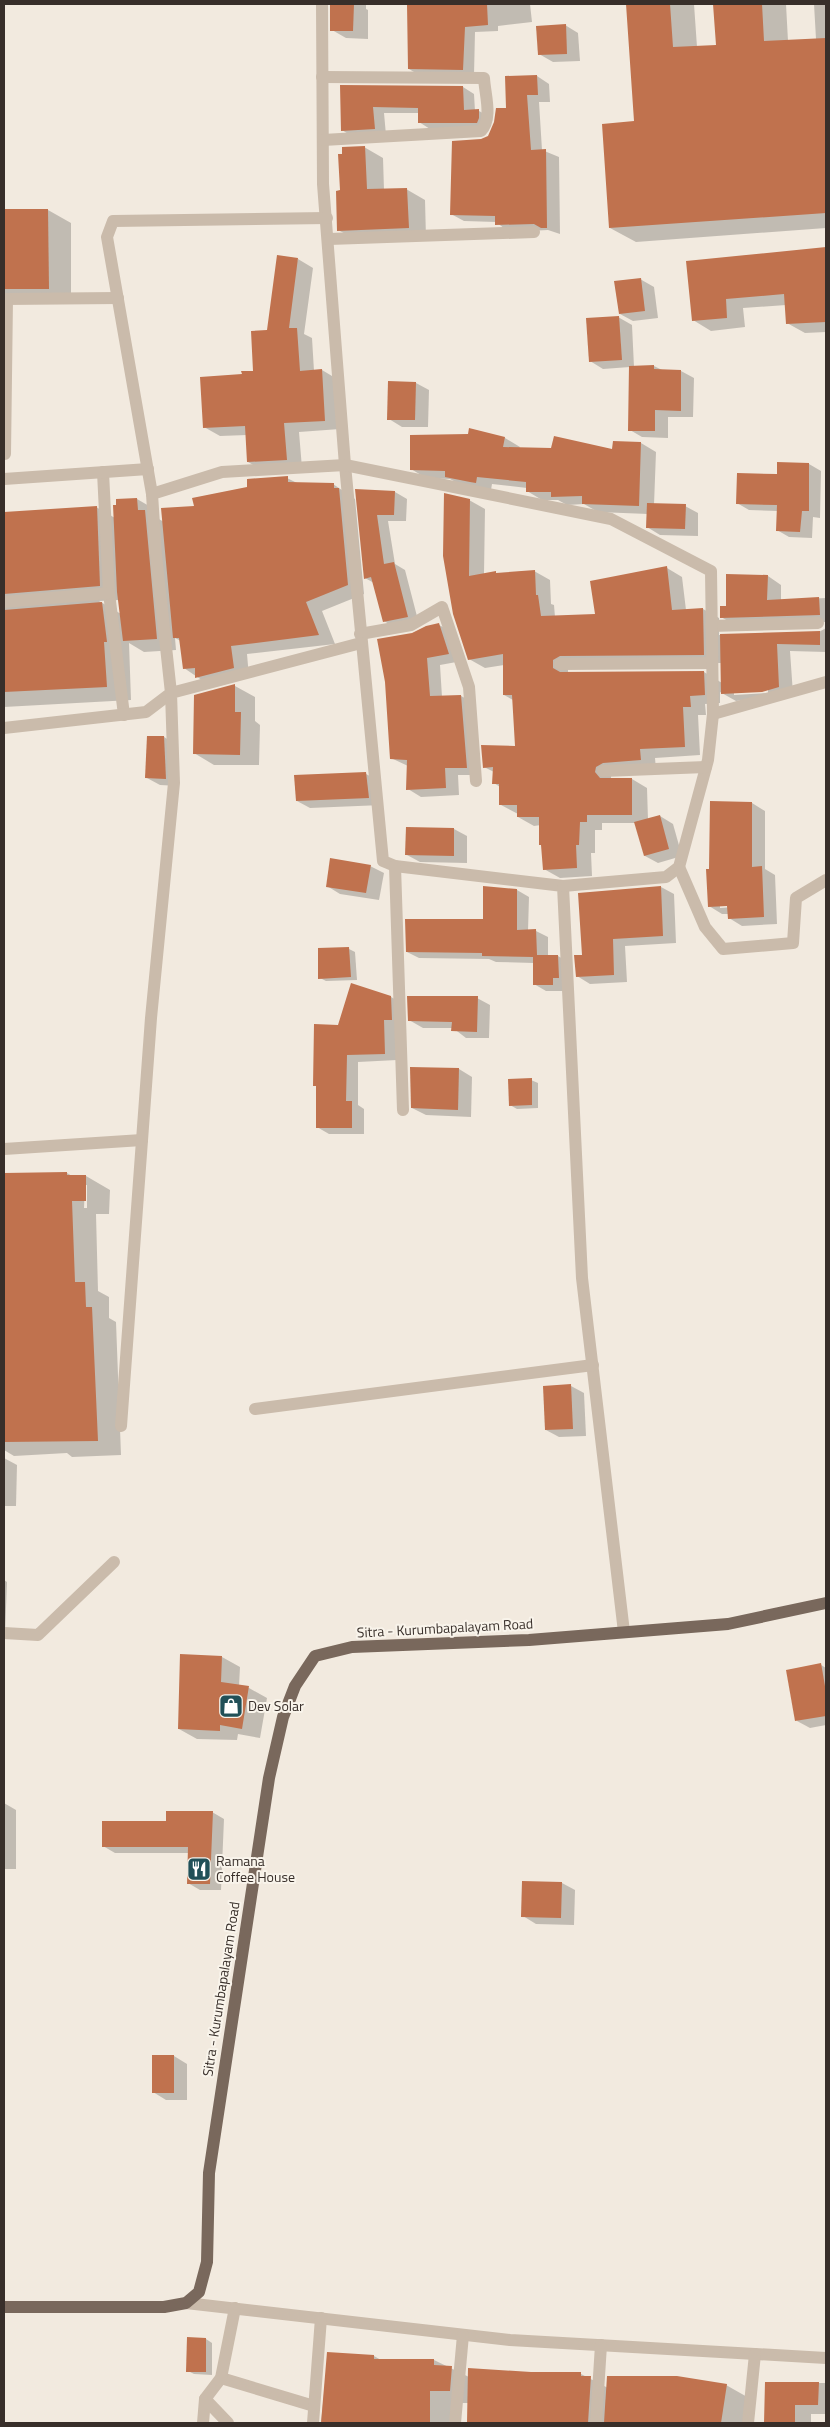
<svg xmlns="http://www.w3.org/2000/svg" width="830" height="2427" font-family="'Titillium Web',sans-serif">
	<rect width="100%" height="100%" fill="#f2eadf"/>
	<g fill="#0003" fill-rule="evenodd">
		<path d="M331,4H366V9L368,10V39L346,38L332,30Z"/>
		<path d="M408,4H530L532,22L498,26V31L475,32L474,75H419L409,69Z"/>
		<path d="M628,4H694L697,47L717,46L714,4H786L788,41L816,39L814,4H826V228L636,242L610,228L635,123Z"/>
		<path d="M565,25L578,33L580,61L553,62L539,54Z"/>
		<path d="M537,76L549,84L550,102H539L542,150L559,157L560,234L548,230L509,232L496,222L464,221L451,214L482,140L489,136L507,109Z"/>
		<path d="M341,86L463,87L474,94L475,111H479L490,117L488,129H430L419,122V113H384L386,135L353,137L342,130Z"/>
		<path d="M364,147L383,158L384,190L406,189L425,200L426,238L357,240L338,230L341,192Z"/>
		<path d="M4,210H48L71,223V302H8L4,445Z"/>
		<path d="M826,248V332L805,333L787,323L786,305L743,308L745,327L711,331L693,320L688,262Z"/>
		<path d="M298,259L313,268L304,334L312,338L314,371L322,370L337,379L340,429L299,432L302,468L264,471L248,462L247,435L220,436L204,427L243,375L255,372L268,331Z"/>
		<path d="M640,279L654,287L658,318L633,321L620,314Z"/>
		<path d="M618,317L632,325L634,367L654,366L662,370L681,371L694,378L693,417H668V438L642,437L630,430V367L603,369L590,361Z"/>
		<path d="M416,383L429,390L428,427H402L389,419Z"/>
		<path d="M470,429L505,438L520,447L519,449L613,451L614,442L641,443L656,452L654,505L685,506L698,513V536L660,535L647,527L648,514L598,512L584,504L567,505L558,500H542L527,491V488L492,484L491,490L461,485L450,479L426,478L411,469L469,436Z"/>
		<path d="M809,464L821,471L820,518L813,517L812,538L789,537L777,530L778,511L749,510L737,503Z"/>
		<path d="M287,478L297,483L333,484L355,499L364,594L322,611L335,644L247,654L249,677L212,687L184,668L181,641L175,638L176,650L144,652L129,643L131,700L4,707V513L96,507L115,518L137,499L156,510L157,518L164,522L195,507L248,488ZM119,600L121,614L99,601Z"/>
		<path d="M357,490L395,492L407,499L406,521H388L395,564L405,570L419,624L396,628L384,621L374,583L365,578Z"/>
		<path d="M469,500L485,509L484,574L534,571L550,580L551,604L554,605L555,617L597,615L667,568L682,577L686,610L703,609L719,618V635L819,632L826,628V623V652L790,651L793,694L736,701L720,692V703L705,704L706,715H698L700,755L655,758L656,769L611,776V779H632L647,788L648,820L660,816L673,824L682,856L658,863L645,856L636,823H602V830H595V853H591L592,876L560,878L544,869L541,825L534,826L518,817V814L501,805L500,787L494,783V772L484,767L517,747L513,700L504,695V665L485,668L469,659L454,614ZM722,663V683L704,672L568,673V669L576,664ZM768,690V693L734,695V692Z"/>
		<path d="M768,576L781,585V600L826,598V622L735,625L721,617L727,607Z"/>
		<path d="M439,625L452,632L462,661L440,665L442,697L461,696L474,703L480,775H458L459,795L421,797L408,789V766L391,758L413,634Z"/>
		<path d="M235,686L255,697V721L260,725L259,765H214L194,753L195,696Z"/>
		<path d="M164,737L177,745L179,786L160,785L147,778Z"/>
		<path d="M366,774L379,781L382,805L310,808L297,801Z"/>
		<path d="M752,803L765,811V869L775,875L777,924L742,926L729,918V914H722L709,906L711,870ZM720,905H733L734,907L720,908Z"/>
		<path d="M454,829L467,836V863L420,862L407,855Z"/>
		<path d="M370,866L384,873L379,900L340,894L327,886Z"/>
		<path d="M661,887L674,894L676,943L625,946L627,982L590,984L577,976L583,956Z"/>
		<path d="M517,890L529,897L528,931H536L548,937V956H558L570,963L564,991H546L534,984V963L496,962L489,959L419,958L407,952L484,920Z"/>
		<path d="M349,949L355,952L357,980L326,981L320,978Z"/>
		<path d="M391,997L403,1004L397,1060L358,1062V1105L364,1109V1134H329L317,1127V1087L315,1085L338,1026Z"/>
		<path d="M477,998L490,1005L489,1038H466L453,1028H423L409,1020Z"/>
		<path d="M459,1069L472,1077L471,1117L426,1115L412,1108Z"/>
		<path d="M531,1080L538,1083V1108L517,1109L510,1105Z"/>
		<path d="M67,1173L72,1176H86L110,1190L109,1214H96L98,1291L109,1297V1318L116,1322L121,1455L72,1457L67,1453L14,1456L4,1450V1174ZM85,1185H87V1208H84Z"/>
		<path d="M571,1386L584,1393L586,1436L559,1437L546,1430Z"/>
		<path d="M4,1458L17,1465L16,1506H4Z"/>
		<path d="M4,1580L7,1582L5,1634H4Z"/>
		<path d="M222,1657L240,1667L239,1686L249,1688L267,1698L260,1738L238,1734L237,1740L197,1739L179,1729Z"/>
		<path d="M821,1665L826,1668V1725L810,1728L797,1721Z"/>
		<path d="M4,1803L16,1810V1869H4Z"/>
		<path d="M212,1812L224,1819L221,1890H200L188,1883L189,1853H115L103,1846L168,1823Z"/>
		<path d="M562,1883L575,1890L574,1925L536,1924L523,1916Z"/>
		<path d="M174,2056L187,2064V2100H166L153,2092Z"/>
		<path d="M188,2339H206L212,2343V2375L194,2374L188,2371Z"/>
		<path d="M328,2353L374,2356L381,2360H434L469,2377L531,2373L581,2374L608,2388L726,2385L749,2398L746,2423H468L470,2403H453V2423H321Z"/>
		<path d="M766,2383H826V2414H811V2423H766Z"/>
	</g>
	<g fill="#c0724e">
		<path d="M330,4H354L353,31H330Z"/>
		<path d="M407,4H487L488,25L465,27L463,70L408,69Z"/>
		<path d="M626,4H670L673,47L716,45L713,4H762L764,41L826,38V213L609,228L602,124L634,121Z"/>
		<path d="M566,24L567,54L538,55L536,26Z"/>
		<path d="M537,75L538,95H527L531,150L546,149L547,228H541L534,224L495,225V216L450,215L452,141L481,139L488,136L494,122L496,108H506L505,76Z"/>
		<path d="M340,85L463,86L464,110L479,109V118L477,123H418V108L373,107L375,129L341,131Z"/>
		<path d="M365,146L367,189L407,188L409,228L337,231L336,191L340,190L338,154H342V147Z"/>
		<path d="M4,209H48L49,289H4Z"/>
		<path d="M826,247V322L786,324L784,294L726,299L727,318L692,321L686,261Z"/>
		<path d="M277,255L298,258L289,328H297L300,371L322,369L325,421L284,423L287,460L247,462L245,426L203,428L200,377L242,374L241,371H253L251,331L267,330Z"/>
		<path d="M641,278L645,311L619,314L614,281Z"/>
		<path d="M619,316L622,360L589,362L586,318Z"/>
		<path d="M654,365V369L681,370V411L655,410V431H628L629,366Z"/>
		<path d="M388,381L416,382L415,420H387Z"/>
		<path d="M469,428L505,437L503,447L551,448L554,436L612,449L613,441L641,442L639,506L582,504V496L551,497V492H526V482L477,477L476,483L470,482L445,477V471L410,470V435L468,434Z"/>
		<path d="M777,462L809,463V511H802L800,532L776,531L777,505L736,504L737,473L777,474Z"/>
		<path d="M288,476V482L334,483V488H339L348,585L306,602L319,635L231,646L234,668L195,678V668L183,669L179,638H173L161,508L194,506L192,498L247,487V479Z"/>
		<path d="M355,489L395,491L394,515H377L384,564L394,562L408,617L383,622L371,577L364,579Z"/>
		<path d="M444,493L470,499L469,576L496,571V573L535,570L536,595H538L541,616L595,614L590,581L667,566L672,610L703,608L704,655L560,656L553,660V668L560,672L704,671L705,695L690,696L691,707H683L685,747L640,749L641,760L603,763L596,767L595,772L600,778H632V815H587V822H580L579,845H576L577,868L543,870L541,845H539V817H517V805H499V784H492L493,767L483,768L481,745L515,746L512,695H503V654L468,660L453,614L443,556Z"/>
		<path d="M137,498L138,510H145L157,639L123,641L117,592L113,505H116V499Z"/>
		<path d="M647,503L686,504L685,529L646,528Z"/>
		<path d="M97,506L100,586L4,594V512Z"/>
		<path d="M726,574L768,575L767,600L819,597L820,615L720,618V606H726Z"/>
		<path d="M102,602L107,642H104L107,687L4,692V610Z"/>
		<path d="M439,623L449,654L427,658L430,696L461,695L467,768H445L446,788L406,790L407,760L390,759L385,682L377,639L412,633L426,626Z"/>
		<path d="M820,631V645L777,644L779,687L762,692L721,694L720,634Z"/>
		<path d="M235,684V712H241L240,755L193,754L194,695Z"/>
		<path d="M147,736H164L166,779L145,778Z"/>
		<path d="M366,772L369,798L296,801L294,775Z"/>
		<path d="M710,801L752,802V867L762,866L764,917L728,919L727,906L708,907L706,869H709Z"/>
		<path d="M660,815L669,849L644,856L634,822Z"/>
		<path d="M406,827L454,828V856L405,855Z"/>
		<path d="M330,858L371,865L366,893L326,887Z"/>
		<path d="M483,886L517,889V930L536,929L537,955H558L559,978H553V985H533V957L482,956V953L406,952L405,919H483Z"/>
		<path d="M661,886L663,936L613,939L614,975L576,977L574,955H582L578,893Z"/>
		<path d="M349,947L351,977L318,979V948Z"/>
		<path d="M351,983L391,996L392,1020H384L385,1054L347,1055L346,1101H352V1128H316V1086H313L314,1024L338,1025Z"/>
		<path d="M407,996H478L477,1032L451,1031L452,1022L408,1021Z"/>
		<path d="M410,1067L459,1068L458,1110L411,1108Z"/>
		<path d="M532,1078V1105L509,1106L508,1079Z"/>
		<path d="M67,1172V1175H86V1201H72L75,1282H85L86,1307H92L98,1441L4,1442V1173Z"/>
		<path d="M571,1384L573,1429L545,1430L543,1386Z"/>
		<path d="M180,1654L222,1656L221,1682L249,1686L242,1729L220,1725V1731L178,1729Z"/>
		<path d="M821,1663L826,1692V1716L795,1721L786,1670Z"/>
		<path d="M166,1811H213L210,1884H187L188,1847H102V1821H166Z"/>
		<path d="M522,1881L562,1882L561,1918L521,1917Z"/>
		<rect x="152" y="2055" width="22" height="38"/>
		<path d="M187,2337L206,2338V2372H186Z"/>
		<path d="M327,2352L374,2355V2359H434V2365L452,2366L450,2391H430V2423H321Z"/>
		<path d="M468,2368L531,2372H581V2376H591L588,2423H467Z"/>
		<path d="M607,2376H677L727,2384L721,2423H604Z"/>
		<path d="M765,2382H819L818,2405H795V2423H764Z"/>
	</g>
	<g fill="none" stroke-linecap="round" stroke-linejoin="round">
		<g stroke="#cabbab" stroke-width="12">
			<path d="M322,4L323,184L345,465L383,861L395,866L563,886L582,1278L624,1632"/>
			<path d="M322,77L484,78C485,95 493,118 481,131L323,140"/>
			<path d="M329,239L534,232"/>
			<path d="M4,299L118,298"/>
			<path d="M5,454L7,299"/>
			<path d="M103,472L109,593L124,715"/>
			<path d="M4,479L148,469"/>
			<path d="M152,494L107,237L113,221L327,218"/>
			<path d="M4,602L109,593"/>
			<path d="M711,626L818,623"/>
			<path d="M360,634L411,625L442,607L469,687L476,781"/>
			<path d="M560,664L712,663"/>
			<path d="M713,714L826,682"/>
			<path d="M4,728L146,712L171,693L156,555L152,494L222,472L345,465L611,519L711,571L713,714L708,760L679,867L666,877L563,886"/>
			<path d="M603,771L706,767"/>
			<path d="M395,866L403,1110"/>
			<path d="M679,867L705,927L723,949L793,943L796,898L826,880"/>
			<path d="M4,1149L142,1140"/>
			<path d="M255,1409L593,1365"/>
			<path d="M121,1426L151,1018L174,783L171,693L361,643"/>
			<path d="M4,1633L38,1635L114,1562"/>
			<path d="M186,2303L510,2340L826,2358"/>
			<path d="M221,2378L314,2406"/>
			<path d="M205,2399L228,2423"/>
			<path d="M203,2423L205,2399L221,2378L235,2308"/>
			<path d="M313,2423L321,2318"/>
			<path d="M455,2423L463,2335"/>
			<path d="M596,2423L601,2345"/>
			<path d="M748,2423L755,2354"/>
		</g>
		<path stroke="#79685c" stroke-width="12" d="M4,2307H164L186,2303L199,2292L207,2262L209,2173L269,1778L283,1717L295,1686L315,1656L352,1647L529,1640L728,1624L826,1603"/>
	</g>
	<defs>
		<g id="shop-square" transform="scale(1.25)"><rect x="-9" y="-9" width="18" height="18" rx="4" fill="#215058" stroke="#f9f4eb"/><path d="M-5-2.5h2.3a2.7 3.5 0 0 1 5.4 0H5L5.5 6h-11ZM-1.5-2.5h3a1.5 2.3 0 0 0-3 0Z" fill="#fff"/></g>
		<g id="restaurant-square" transform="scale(1.25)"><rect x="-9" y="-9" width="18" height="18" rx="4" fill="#215058" stroke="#f9f4eb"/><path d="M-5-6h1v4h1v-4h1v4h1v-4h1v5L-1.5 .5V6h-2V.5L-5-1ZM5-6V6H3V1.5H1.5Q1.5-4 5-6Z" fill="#fff"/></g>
	</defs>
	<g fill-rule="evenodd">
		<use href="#shop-square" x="231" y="1706"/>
		<use href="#restaurant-square" x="199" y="1869"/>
	</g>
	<g text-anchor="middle" stroke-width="4" stroke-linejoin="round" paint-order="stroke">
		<g font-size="14" fill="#382f2a" stroke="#f9f4eb">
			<text transform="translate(445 1628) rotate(-3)" y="5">Sitra - Kurumbapalayam Road</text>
			<text transform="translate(221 1989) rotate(-81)" y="5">Sitra - Kurumbapalayam Road</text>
		</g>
		<g font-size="14" fill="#382f2a" stroke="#f9f4eb" text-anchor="start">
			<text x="248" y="1711">Dev Solar</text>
			<text x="216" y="1866">Ramana<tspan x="216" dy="16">Coffee House</tspan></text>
		</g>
	</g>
	<rect width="830" height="2427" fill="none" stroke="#382f2a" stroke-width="10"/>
</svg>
